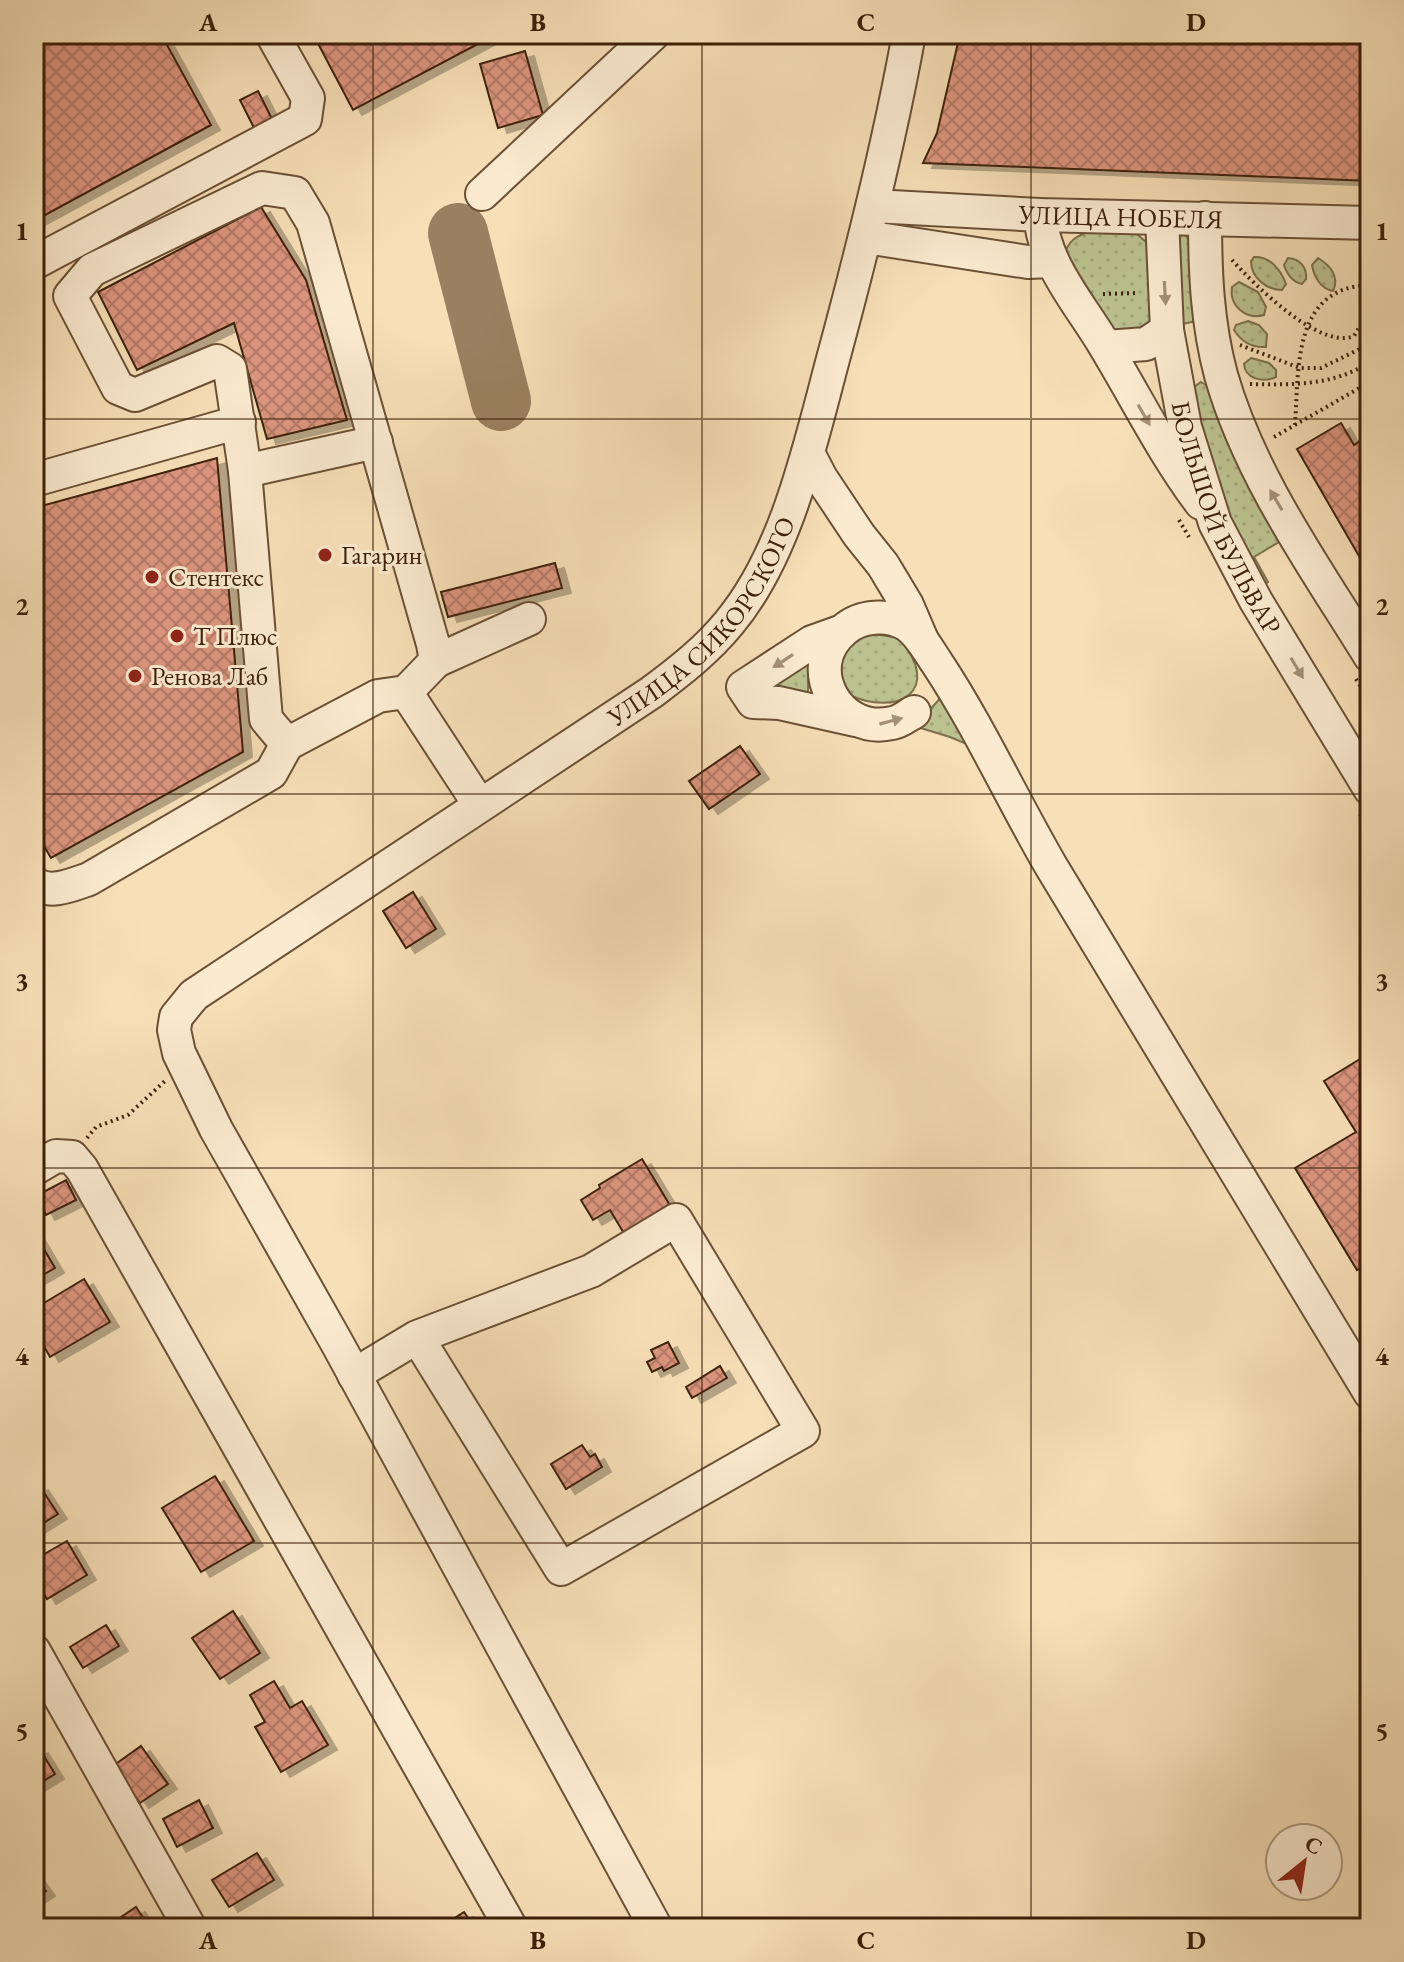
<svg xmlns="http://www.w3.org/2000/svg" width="1404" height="1962" font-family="'EB Garamond',serif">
	<defs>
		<pattern id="grass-dots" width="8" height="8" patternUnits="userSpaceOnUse" patternTransform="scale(2)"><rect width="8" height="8" fill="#bbc28f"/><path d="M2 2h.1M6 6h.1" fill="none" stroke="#a2a67a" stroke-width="1.8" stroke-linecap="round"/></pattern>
		<pattern id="building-cross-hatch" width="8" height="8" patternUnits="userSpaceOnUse" patternTransform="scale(2)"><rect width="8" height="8" fill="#dc957f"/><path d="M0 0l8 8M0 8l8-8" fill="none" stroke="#b47966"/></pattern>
		<filter id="shadow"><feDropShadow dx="9" dy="5" stdDeviation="0" flood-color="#0004"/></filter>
	</defs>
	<rect width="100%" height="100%" fill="#f7dfb7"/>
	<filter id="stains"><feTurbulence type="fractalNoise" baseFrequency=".0025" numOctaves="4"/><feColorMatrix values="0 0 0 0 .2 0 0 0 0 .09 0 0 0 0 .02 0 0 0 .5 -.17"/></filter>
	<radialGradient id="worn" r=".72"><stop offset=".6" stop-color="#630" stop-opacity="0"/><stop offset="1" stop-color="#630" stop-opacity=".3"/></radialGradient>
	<g fill="url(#grass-dots)" stroke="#7c714c" stroke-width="2">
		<path d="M1093,230L1136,233L1148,244L1153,324L1148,333L1117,337L1063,258C1068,240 1076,236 1093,230Z"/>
		<path d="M1178,233H1185L1189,241L1196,321L1179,325Z"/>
		<path d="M1254,257C1270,256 1281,270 1286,284L1282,290C1267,290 1251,278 1251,261Z"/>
		<path d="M1288,258C1300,259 1307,267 1306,279L1302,284C1292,282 1287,274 1284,265Z"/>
		<path d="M1318,258C1330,265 1340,277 1333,291C1321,289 1314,277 1312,265Z"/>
		<path d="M1239,282L1258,292L1266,307L1264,315C1246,320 1229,306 1232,287Z"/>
		<path d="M1248,321L1259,325L1267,334L1266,347C1252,348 1241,341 1234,330L1236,325Z"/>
		<path d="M1251,358L1269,363L1276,370V377C1263,383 1245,379 1244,364Z"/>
		<path d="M1201,382L1212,389L1284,539L1254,557L1268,582L1264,585L1234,531L1190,390Z"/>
		<path d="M869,633L899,638C944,691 898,718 847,694L836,660L848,641Z"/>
		<path d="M808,654V694L758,691Z"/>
		<path d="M946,689L969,745L950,737L914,726L937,702Z"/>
	</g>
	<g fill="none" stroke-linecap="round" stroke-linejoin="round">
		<path stroke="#9a8060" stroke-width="60" d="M458,233L501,401"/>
	</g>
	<g fill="url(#building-cross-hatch)" stroke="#3c200a" stroke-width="2" filter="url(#shadow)">
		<path d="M34,34H161L211,125L34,221Z"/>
		<path d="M313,34H494L495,35L353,110Z"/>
		<path d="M960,34H1370V181L923,163L937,133Z"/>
		<path d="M525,51L543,115L498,128L480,64Z"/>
		<path d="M258,91L273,121L255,130L240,100Z"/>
		<path d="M261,207L306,280L347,420L267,439L234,323L137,370L98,292Z"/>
		<path d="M1341,423L1354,445L1370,434V464L1362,468L1370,481V575L1297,449Z"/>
		<path d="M217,458L243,752L51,858L34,829V508Z"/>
		<path d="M555,563L562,588L448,617L441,592Z"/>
		<path d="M740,746L760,774L709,809L689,781Z"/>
		<path d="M413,892L436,929L406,948L383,911Z"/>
		<path d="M1370,1053V1262L1357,1270L1295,1168L1356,1132L1324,1081Z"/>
		<path d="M642,1159L674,1212L628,1240L610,1210L593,1220L581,1200L600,1188L599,1185Z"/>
		<path d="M66,1180L76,1200L46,1215L36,1196Z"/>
		<path d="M34,1232L55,1268L34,1280Z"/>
		<path d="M84,1279L110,1322L50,1357L34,1329V1309Z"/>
		<path d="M668,1342L679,1363L664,1371L662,1367L652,1372L647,1362L655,1358L651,1350Z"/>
		<path d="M720,1366L727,1378L692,1398L686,1387Z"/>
		<path d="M582,1445L590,1457L595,1454L602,1467L566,1489L551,1464Z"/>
		<path d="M215,1476L254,1541L201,1572L162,1508Z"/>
		<path d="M39,1485L58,1514L34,1529V1488Z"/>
		<path d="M67,1541L87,1575L47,1599L34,1576V1560Z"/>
		<path d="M233,1611L260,1653L220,1679L192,1638Z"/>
		<path d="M106,1625L119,1646L83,1668L70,1647Z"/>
		<path d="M274,1681L290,1708L302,1701L328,1745L281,1772L255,1727L265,1722L250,1695Z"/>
		<path d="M141,1746L168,1784L140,1803L113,1766Z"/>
		<path d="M39,1748L55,1774L34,1787V1751Z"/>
		<path d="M199,1800L213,1828L177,1847L163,1819Z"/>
		<path d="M257,1853L274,1880L229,1907L212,1880Z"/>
		<path d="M34,1874L46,1891L34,1899Z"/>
		<path d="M136,1907L150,1928H105Z"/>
		<path d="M464,1912L475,1928H439Z"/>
	</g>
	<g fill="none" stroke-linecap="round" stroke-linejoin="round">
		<g stroke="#6b5035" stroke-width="36">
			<g id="minor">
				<path d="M482,194L653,34"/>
				<path id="s1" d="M873,206L1040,215L1370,223"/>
				<path d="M1040,215C1044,265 1080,304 1105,346C1137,399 1164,454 1201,503"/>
				<path id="s2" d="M1162,218L1167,330L1185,427L1215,523L1256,601L1370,789"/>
				<path d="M1205,218C1205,271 1207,323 1221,375C1250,477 1315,567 1370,656"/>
				<path d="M866,237L1028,262L1051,261"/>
				<path d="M34,263L305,119L308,98L272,34"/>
				<path d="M1106,347L1146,344L1167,330"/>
				<path d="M808,453L821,478L859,535L883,565L907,605L922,640"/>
				<path d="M245,471L376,442"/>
				<path d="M34,480L239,422"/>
				<path d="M840,632L812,642L743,687L753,702L779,703L855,720"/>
				<path d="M436,661L529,619"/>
				<path d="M406,692L436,661L433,644L313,223L295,193L262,188L92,270L70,296L118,388L135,395L217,361L230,369L245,471L266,719L287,744L378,696L406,692L479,804"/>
				<path d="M914,712C907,716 900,722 892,723C838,736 800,666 844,630C861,615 888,614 907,625C920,634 928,650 937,663C980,728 1012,799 1051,866L1370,1393"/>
				<path d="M34,883C49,895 72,885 89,879L271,773L287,744"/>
				<path d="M34,1169L56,1156L72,1157L82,1169L511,1928"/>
				<path d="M354,1375L417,1337L591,1271L676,1220L803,1431L561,1569L417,1337"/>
				<path d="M34,1651L190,1928"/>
				<path id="s3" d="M656,1928L337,1343L216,1129L179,1053L174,1030L176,1017L194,995L652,692C680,671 707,650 729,623C787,554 810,445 833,359C862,252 889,144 909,34"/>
			</g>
		</g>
		<g stroke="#3c200a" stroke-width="4" stroke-dasharray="2 4" stroke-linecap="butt">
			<path d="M1232,260C1255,285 1319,350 1354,336L1364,319L1370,301"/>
			<path d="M1103,294L1138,293"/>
			<path d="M1240,345L1300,368H1321L1370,344"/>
			<path d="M1250,384C1292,385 1333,386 1370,362"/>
			<path d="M1295,425C1299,369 1292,287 1370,285"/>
			<path d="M1274,437L1370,382"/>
			<path d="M1179,520L1189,537"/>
			<path d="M1356,679L1370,701"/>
			<path d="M1360,814L1370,830"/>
			<path d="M87,1138L96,1127L128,1115L165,1081"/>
		</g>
		<use href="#minor" stroke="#faead0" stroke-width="32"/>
	</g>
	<defs><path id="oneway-solid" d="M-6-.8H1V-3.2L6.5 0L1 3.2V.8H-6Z" transform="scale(2)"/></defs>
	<g fill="#a48f77">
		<use href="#oneway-solid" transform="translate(1165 293) rotate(87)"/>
		<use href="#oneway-solid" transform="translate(1144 415) rotate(60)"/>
		<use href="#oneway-solid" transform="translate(1276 500) rotate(-121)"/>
		<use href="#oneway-solid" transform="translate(783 661) rotate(147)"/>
		<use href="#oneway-solid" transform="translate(1297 668) rotate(59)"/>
		<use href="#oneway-solid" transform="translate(891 721) rotate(-15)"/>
	</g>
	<path fill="none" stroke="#3c200a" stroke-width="2" stroke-opacity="0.55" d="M373,34V1928M702,34V1928M1031,34V1928M34,419H1370M34,794H1370M34,1168H1370M34,1543H1370"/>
	<g fill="#8f2418" stroke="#faead0" stroke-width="3">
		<circle cx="325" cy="555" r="8"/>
		<circle cx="152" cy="577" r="8"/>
		<circle cx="177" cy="636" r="8"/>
		<circle cx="135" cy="676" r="8"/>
	</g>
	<g text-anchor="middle" stroke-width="6" stroke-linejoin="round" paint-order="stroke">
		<g font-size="26" fill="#3c200a" stroke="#faead0">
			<text dy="9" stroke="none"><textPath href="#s1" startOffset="248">УЛИЦА НОБЕЛЯ</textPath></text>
			<text dy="9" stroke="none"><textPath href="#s2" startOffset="310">БОЛЬШОЙ БУЛЬВАР</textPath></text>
			<text dy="9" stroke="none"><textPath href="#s3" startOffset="1698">УЛИЦА СИКОРСКОГО</textPath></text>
		</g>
		<g font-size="26" fill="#3c200a" stroke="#faead0" text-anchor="start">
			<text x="341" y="564">Гагарин</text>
			<text x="168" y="586">Стентекс</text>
			<text x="193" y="645">Т Плюс</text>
			<text x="151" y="685">Ренова Лаб</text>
		</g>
	</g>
	<rect width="1404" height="1962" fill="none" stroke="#f7dfb7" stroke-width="88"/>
	<g transform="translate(1304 1862) rotate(30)"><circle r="38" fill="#faead0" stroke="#ae9981" stroke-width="2"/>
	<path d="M0-6L14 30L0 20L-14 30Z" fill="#8f2418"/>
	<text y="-12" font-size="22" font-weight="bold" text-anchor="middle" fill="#3c200a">С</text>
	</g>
	<rect x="44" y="44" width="1316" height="1874" fill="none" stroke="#3c200a" stroke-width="3"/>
	<g font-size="26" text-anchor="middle" font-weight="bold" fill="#3c200a">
		<text x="208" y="31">A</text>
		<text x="538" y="31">B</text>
		<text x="866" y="31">C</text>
		<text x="1196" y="31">D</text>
		<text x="22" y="240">1</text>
		<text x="1382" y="240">1</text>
		<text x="22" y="615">2</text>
		<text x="1382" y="615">2</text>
		<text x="22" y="990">3</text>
		<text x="1382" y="990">3</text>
		<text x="22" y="1365">4</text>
		<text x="1382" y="1365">4</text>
		<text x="22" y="1740">5</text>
		<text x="1382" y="1740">5</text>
		<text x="208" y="1949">A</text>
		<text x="538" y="1949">B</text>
		<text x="866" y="1949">C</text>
		<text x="1196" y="1949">D</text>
	</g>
	<rect width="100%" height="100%" filter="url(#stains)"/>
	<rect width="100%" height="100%" fill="url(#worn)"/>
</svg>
